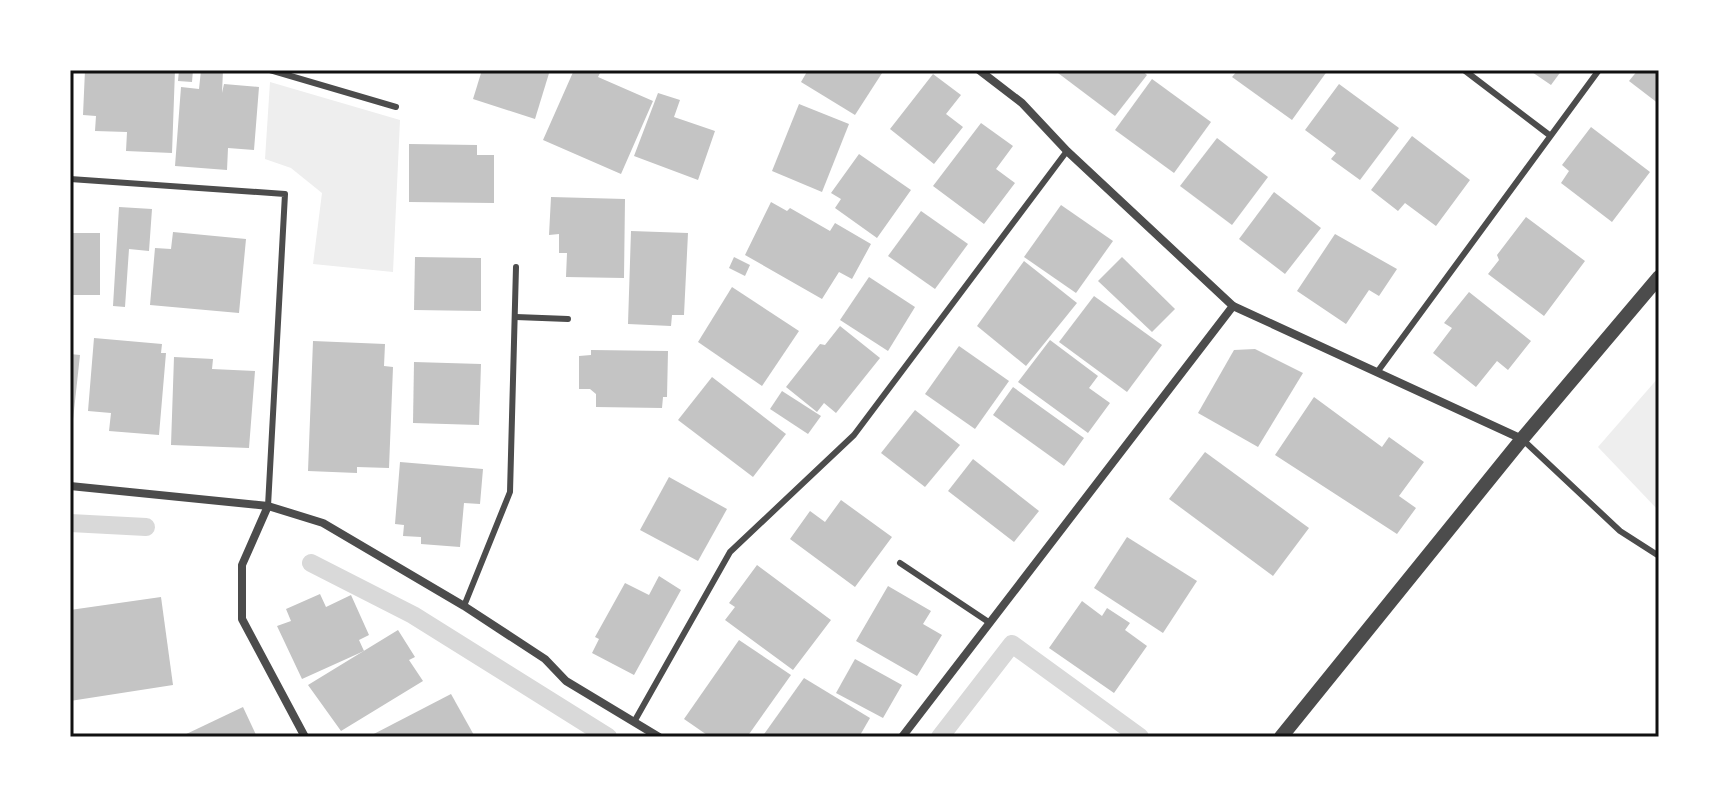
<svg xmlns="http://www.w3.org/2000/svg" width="1729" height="807" font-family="Bitter,serif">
	<rect width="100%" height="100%" fill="#fff"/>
	<g fill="#eee">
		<path d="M270,82L400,120L393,272L313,264L322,193L291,168L265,159Z"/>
		<path d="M1659,377V511L1598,447Z"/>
	</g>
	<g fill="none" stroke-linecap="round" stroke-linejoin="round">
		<g stroke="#d9d9d9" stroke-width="18">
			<path d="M70,523L146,527"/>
			<path d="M311,563L413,615L608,737"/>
			<path d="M940,737L1012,644L1140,737"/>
		</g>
	</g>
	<g fill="#c4c4c4">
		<path d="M85,70H175L172,153L126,151L127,132L95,131L96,116L83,115Z"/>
		<path d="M179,70H193L192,82L178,81Z"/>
		<path d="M201,70H223L222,93L224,84L259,87L254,150L228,148L227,170L175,166L181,87L199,89Z"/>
		<path d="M482,70H550L535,119L473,99Z"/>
		<path d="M574,70H593L600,73L598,77L653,101L621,174L543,140Z"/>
		<path d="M808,70H884L855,115L801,82Z"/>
		<path d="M1054,70H1141L1147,75L1115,116Z"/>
		<path d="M1238,70H1328L1292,120L1232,77Z"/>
		<path d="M1529,70H1562L1551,85Z"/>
		<path d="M1638,70H1659V104L1629,81Z"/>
		<path d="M933,74L961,95L946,114L963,127L934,164L890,129Z"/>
		<path d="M1152,79L1211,122L1174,173L1115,130Z"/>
		<path d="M1339,84L1399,128L1360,180L1331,159L1336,153L1305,130Z"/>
		<path d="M658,93L680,100L674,117L715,131L698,180L634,156Z"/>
		<path d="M799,104L849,124L822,192L772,171Z"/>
		<path d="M981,123L1013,146L996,169L1015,183L984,224L933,186Z"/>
		<path d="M1591,127L1650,172L1612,222L1561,183L1569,171L1562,165Z"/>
		<path d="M1412,136L1470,180L1436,226L1405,203L1398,211L1371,190Z"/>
		<path d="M1217,138L1268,177L1232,225L1180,186Z"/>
		<path d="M409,144L477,145V155H494V203L409,202Z"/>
		<path d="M859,154L911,190L877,238L835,208L841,199L831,193Z"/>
		<path d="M1274,192L1321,228L1285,274L1239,239Z"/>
		<path d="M551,197L625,199L624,278L566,277L567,253H559V234L549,235Z"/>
		<path d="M771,202L787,211L790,208L830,231L835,223L871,244L852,279L839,272L822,299L745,255Z"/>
		<path d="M1061,205L1113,241L1076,293L1024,257Z"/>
		<path d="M119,207L152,209L149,251L129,249L125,307L113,306Z"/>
		<path d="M921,211L968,244L935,289L888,256Z"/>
		<path d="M1526,217L1585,261L1544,316L1488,274L1499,260L1497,255Z"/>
		<path d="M631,231L688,233L684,315H672L671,326L628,324Z"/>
		<path d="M173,232L246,239L239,313L150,305L155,248L171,249Z"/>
		<rect x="70" y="233" width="30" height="62"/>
		<path d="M1335,234L1397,269L1379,296L1369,290L1346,324L1297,291Z"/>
		<path d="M415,257L481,258V311L414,310Z"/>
		<path d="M734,257L750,265L745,276L729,268Z"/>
		<path d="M1122,257L1175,309L1152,332L1098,281Z"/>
		<path d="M1024,261L1077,303L1026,366L977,326Z"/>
		<path d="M869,277L915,307L888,351L840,320Z"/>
		<path d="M732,287L799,331L762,386L698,342Z"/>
		<path d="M1469,292L1531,341L1508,370L1497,361L1476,387L1433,353L1452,328L1444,323Z"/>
		<path d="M1094,296L1162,345L1127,392L1059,342Z"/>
		<path d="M840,326L880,358L836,413L824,403L817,412L786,387L820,344L825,345Z"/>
		<path d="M94,338L162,344L161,353H166L159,435L109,431L111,413L88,411Z"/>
		<path d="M1050,340L1098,376L1089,388L1110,403L1088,433L1018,382Z"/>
		<path d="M313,341L385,344L384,366L393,367L389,468L357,467V473L308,471Z"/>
		<path d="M959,346L1009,381L975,429L925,394Z"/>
		<path d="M1255,349L1303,373L1258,447L1198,413L1234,350Z"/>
		<path d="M591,350L668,351L667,397H663L662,408L596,407V394L590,389H579V356L591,355Z"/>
		<path d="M70,354L80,355L72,429H70Z"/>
		<path d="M174,357L213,359L212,369L255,371L249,448L171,445Z"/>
		<path d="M414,362L481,364L479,425L413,423Z"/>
		<path d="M712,377L786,434L753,477L678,420Z"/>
		<path d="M1013,387L1084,438L1064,466L993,415Z"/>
		<path d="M782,391L821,416L808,434L770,409Z"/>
		<path d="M1314,397L1382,447L1389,437L1424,462L1399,496L1416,508L1397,534L1275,455Z"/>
		<path d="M915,410L960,445L925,487L881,453Z"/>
		<path d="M1205,452L1309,528L1273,576L1169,499Z"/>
		<path d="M973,459L1039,511L1014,542L948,491Z"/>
		<path d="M400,462L483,469L480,504L464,503L460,547L421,544V537L403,536L404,525L395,524Z"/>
		<path d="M669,477L727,509L698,561L640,530Z"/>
		<path d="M841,500L892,537L855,587L790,539L810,511L825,522Z"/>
		<path d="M1127,537L1197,581L1163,633L1094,588Z"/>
		<path d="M757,565L831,620L793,670L725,620L735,607L729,603Z"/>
		<path d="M659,576L681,590L634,675L592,653L599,639L595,637L625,583L649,595Z"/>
		<path d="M888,586L931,611L923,624L942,635L917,676L856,641Z"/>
		<path d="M320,594L326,607L351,595L369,635L359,640L364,651L302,679L277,626L291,621L286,609Z"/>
		<path d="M161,597L173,685L70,701V610Z"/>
		<path d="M1082,601L1102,616L1107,608L1130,623L1125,630L1147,646L1114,693L1049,648Z"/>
		<path d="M398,630L415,657L409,660L423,681L341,731L308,685Z"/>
		<path d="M739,640L791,675L747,737H710L684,719Z"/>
		<path d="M855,659L902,685L883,718L836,693Z"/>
		<path d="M804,678L870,718L859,737H762Z"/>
		<path d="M451,694L475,737H368Z"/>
		<path d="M243,707L257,737H180Z"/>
	</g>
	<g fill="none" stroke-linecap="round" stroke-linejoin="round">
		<g stroke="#4c4c4c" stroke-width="6">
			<path d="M270,70L396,107"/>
			<path d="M1464,70L1548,134"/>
			<path d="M70,179L285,194L268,506"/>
			<path d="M516,317L568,319"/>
			<path d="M1378,371L1599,70"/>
			<path d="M1522,439L1620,531L1659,556"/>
			<path d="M900,563L990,623"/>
			<path d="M464,606L510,492L516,267"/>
			<path d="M634,722L730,552L854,435L1067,151"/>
		</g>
		<g stroke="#4c4c4c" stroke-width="8">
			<path d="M979,70L1022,103L1067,151L1233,306L1522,439"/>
			<path d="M70,486L268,506L323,523L464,606L545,659L566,681L659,737"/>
			<path d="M268,506L242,565V619L305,737"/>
			<path d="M902,737L1233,306"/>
		</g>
		<path stroke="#4c4c4c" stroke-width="14" d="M1281,737L1522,439L1659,277"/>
	</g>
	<rect width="1729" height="807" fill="none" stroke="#ffffff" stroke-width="144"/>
	<rect x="72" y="72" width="1585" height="663" fill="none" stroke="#111" stroke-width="3"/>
</svg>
